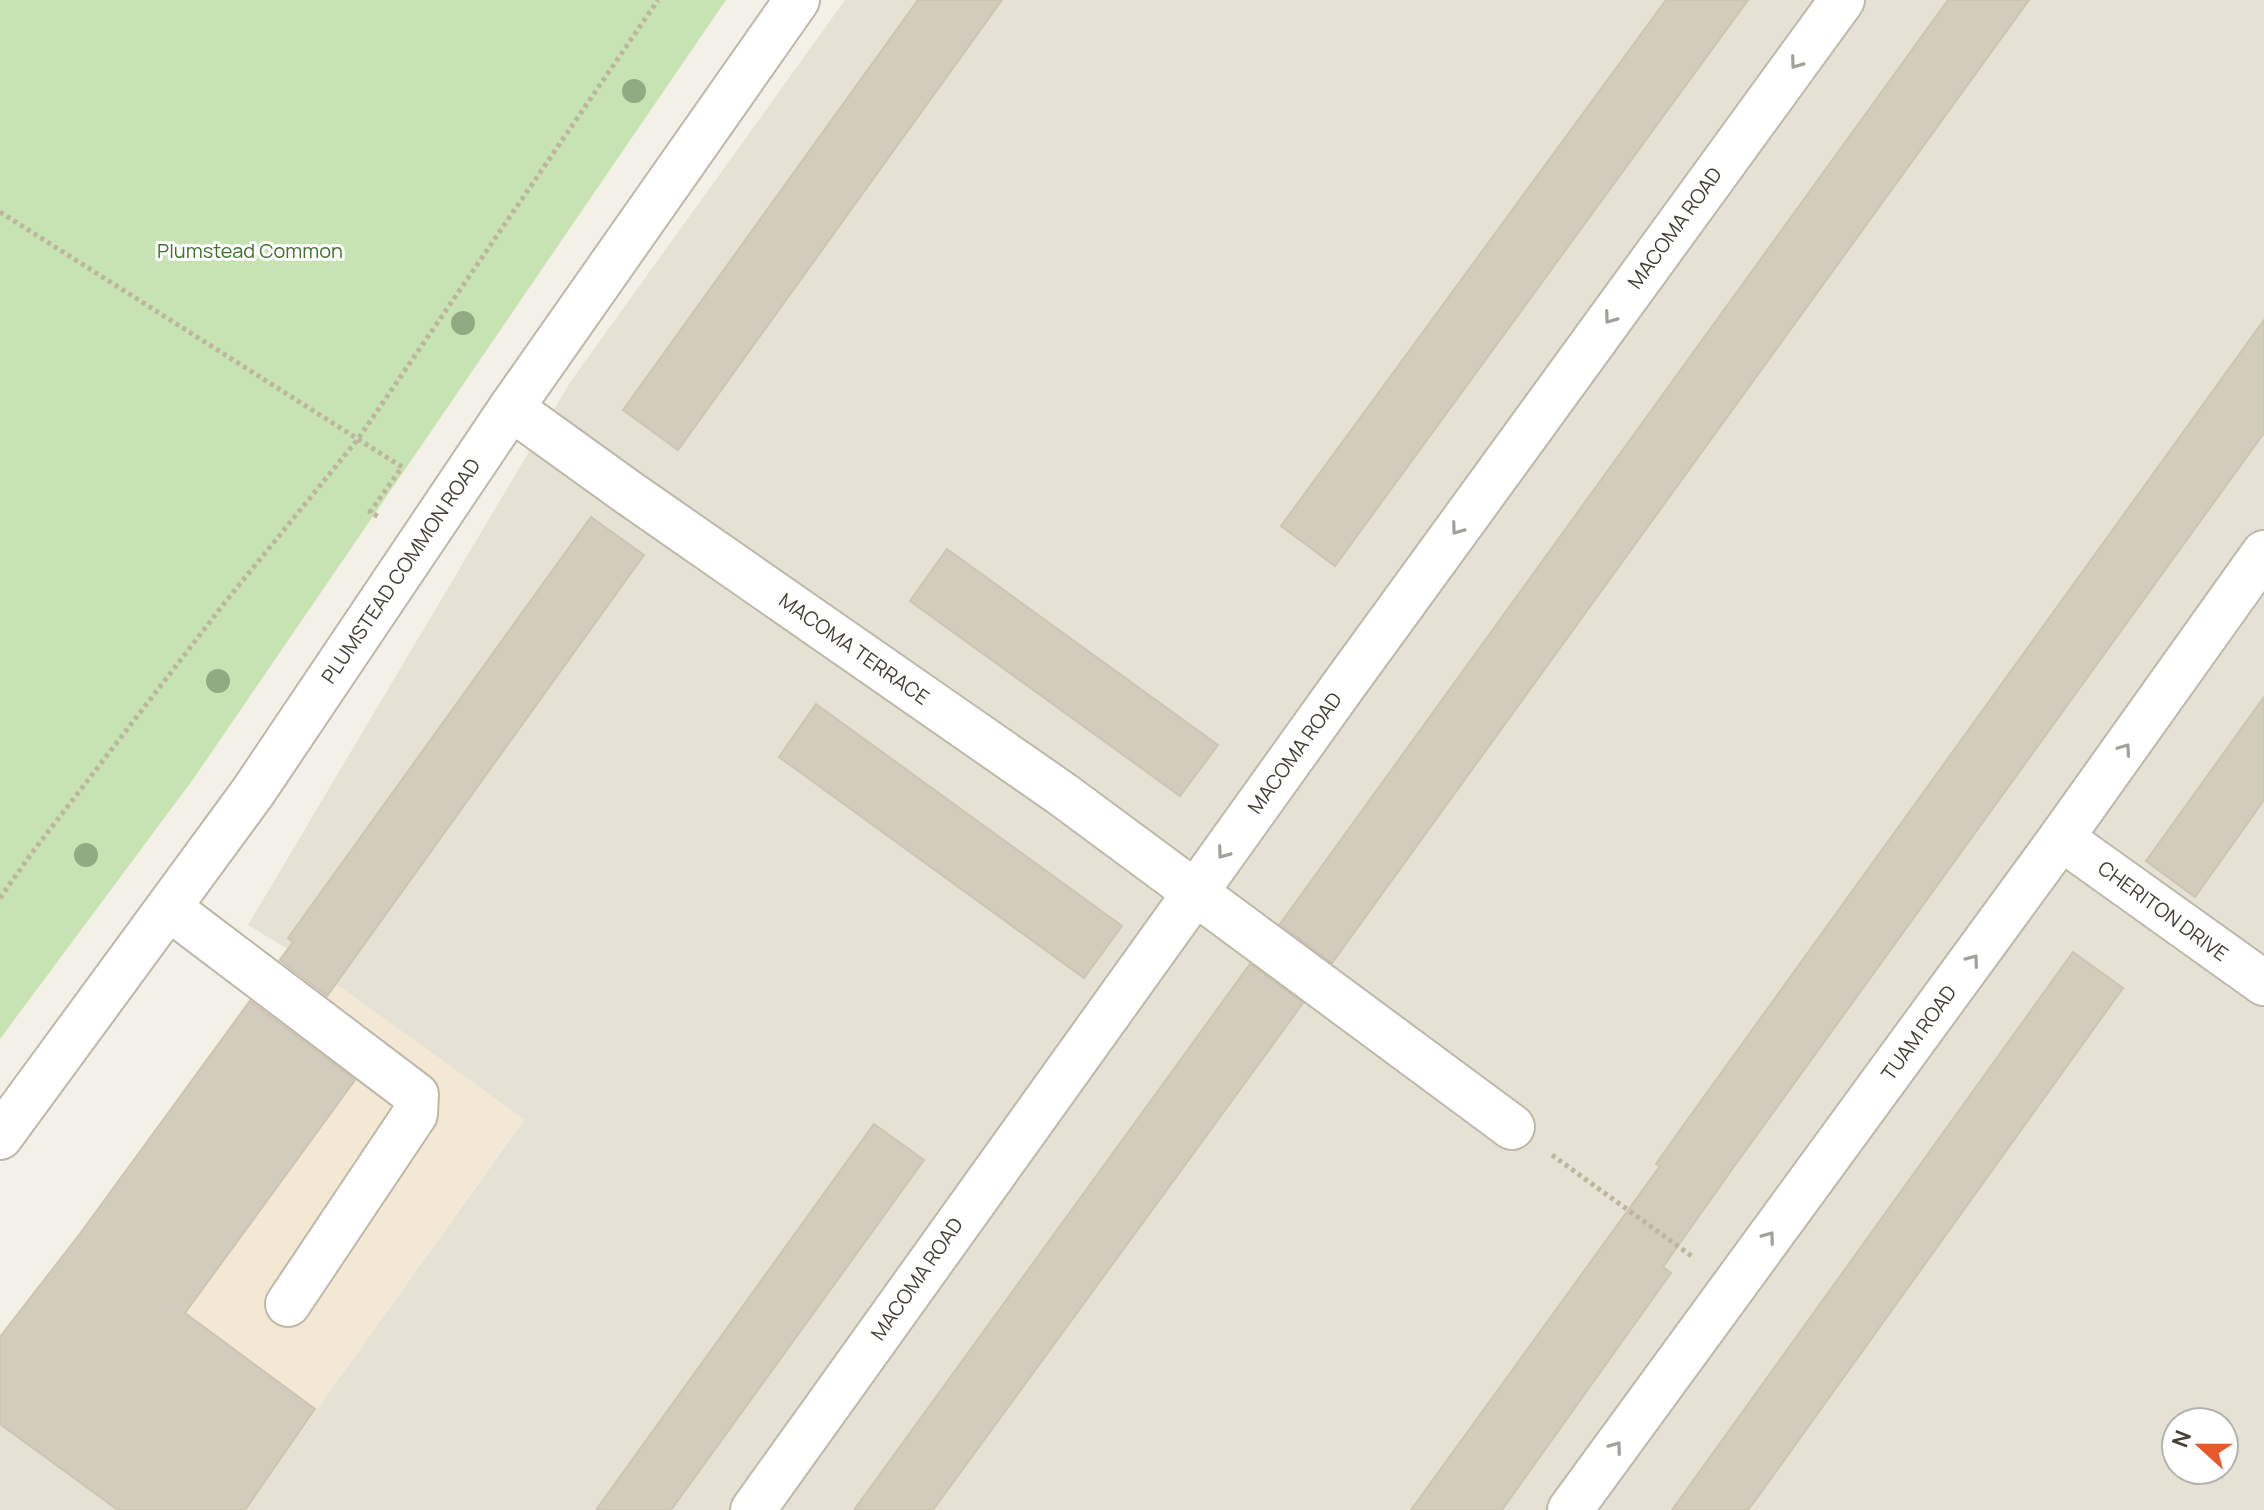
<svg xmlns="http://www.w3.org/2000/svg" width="2264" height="1510" font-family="Manrope,sans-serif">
	<rect width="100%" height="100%" fill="#f2f0e7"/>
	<g fill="#e5e2d5" fill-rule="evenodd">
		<path d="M845,0H2264V1510H245L524,1120L286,948L248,925L571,381ZM2176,1422H2224V1470H2176Z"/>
		<path d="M0,1424L11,1432L118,1510H0Z"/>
	</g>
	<path fill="#f2e8d4" d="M286,948L524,1119L245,1510H118L0,1424V1337L79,1235Z"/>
	<path fill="#c8e3b3" d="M0,0H726L194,778L0,1039Z"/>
	<g fill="#d2ccbd" stroke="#cdc5b1" stroke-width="2">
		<path d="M918,0H1002L678,450L623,410Z"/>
		<path d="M1666,0H1748L1335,566L1281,526Z"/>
		<path d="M1948,0H2029L1332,963L1280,924Z"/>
		<path d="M2264,320V433L1733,1168L1663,1267L1671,1273L1502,1510H1411L1660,1166L1656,1164L1680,1130Z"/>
		<path d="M591,517L644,555L327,996L280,960L293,942L288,938Z"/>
		<path d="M947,549L1218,745L1180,796L910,601Z"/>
		<path d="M2264,697V800L2195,897L2146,861Z"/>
		<path d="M816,704L1122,926L1084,978L779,757Z"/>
		<path d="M2073,952L2123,988L1760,1494L1748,1510H1672Z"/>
		<path d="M1250,964L1303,1003L1269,1050L933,1510H854Z"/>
		<path d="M250,1001L355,1080L185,1313L315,1409L245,1510H118L0,1424V1337L79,1235Z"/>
		<path d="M874,1124L924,1160L870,1235L671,1510H596Z"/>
	</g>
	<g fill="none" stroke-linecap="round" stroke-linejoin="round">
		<g stroke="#bcb8aa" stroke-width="48">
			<g id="minor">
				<path d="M511,408L629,493L1062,794L1512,1127"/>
				<path d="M2061,838L2264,983"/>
				<path d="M169,908L416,1095L415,1114L288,1304"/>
				<path d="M0,1137L253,792L511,408L797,0"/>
				<path d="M753,1510L1341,689L1842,0"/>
				<path d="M1570,1510L2061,838L2264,553"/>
			</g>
		</g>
		<g stroke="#bdb59d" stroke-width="5" stroke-dasharray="4 4" stroke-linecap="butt">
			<path d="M0,212L402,467L370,512L379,517"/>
			<path d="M0,898L31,854L226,601L358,439L658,0"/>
			<path d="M1552,1155L1693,1257"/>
		</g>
		<use href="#minor" stroke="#fff" stroke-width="44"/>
	</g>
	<g fill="#91aa82">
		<circle cx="634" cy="91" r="12"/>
		<circle cx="463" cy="323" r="12"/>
		<circle cx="218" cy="681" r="12"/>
		<circle cx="86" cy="855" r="12"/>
	</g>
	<defs><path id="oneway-chevron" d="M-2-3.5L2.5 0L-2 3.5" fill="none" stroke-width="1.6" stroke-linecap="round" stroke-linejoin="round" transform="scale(2)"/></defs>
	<g stroke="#a2a09a">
		<use href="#oneway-chevron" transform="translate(1796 63) rotate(126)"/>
		<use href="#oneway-chevron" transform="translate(1610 318) rotate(126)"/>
		<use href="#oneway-chevron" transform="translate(1457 529) rotate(126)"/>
		<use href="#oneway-chevron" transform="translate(2125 749) rotate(-55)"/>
		<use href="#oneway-chevron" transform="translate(1223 853) rotate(126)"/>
		<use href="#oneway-chevron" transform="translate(1973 960) rotate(-54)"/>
		<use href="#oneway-chevron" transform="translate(1769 1237) rotate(-54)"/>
		<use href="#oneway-chevron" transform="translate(1616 1447) rotate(-54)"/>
	</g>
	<g text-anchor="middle" stroke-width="6" stroke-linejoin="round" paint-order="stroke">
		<g font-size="20" fill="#444036" stroke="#fff">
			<text transform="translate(1675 228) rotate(-54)" y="7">MACOMA ROAD</text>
			<text transform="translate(401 571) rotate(-56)" y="7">PLUMSTEAD COMMON ROAD</text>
			<text transform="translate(854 649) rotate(35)" y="7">MACOMA TERRACE</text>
			<text transform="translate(1295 753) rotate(-54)" y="7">MACOMA ROAD</text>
			<text transform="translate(2163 911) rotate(36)" y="7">CHERITON DRIVE</text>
			<text transform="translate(1919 1033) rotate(-54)" y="7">TUAM ROAD</text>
			<text transform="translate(917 1279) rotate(-55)" y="7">MACOMA ROAD</text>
		</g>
		<g font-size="20" fill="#41712f" stroke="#fff">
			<text x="250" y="258">Plumstead Common</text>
		</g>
	</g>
	<g transform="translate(2200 1446) rotate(291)"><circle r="38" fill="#ffffff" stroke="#b4b3af" stroke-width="2"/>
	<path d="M0-6L14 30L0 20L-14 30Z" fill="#e75928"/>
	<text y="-12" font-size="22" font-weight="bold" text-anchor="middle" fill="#444036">N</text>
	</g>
</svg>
